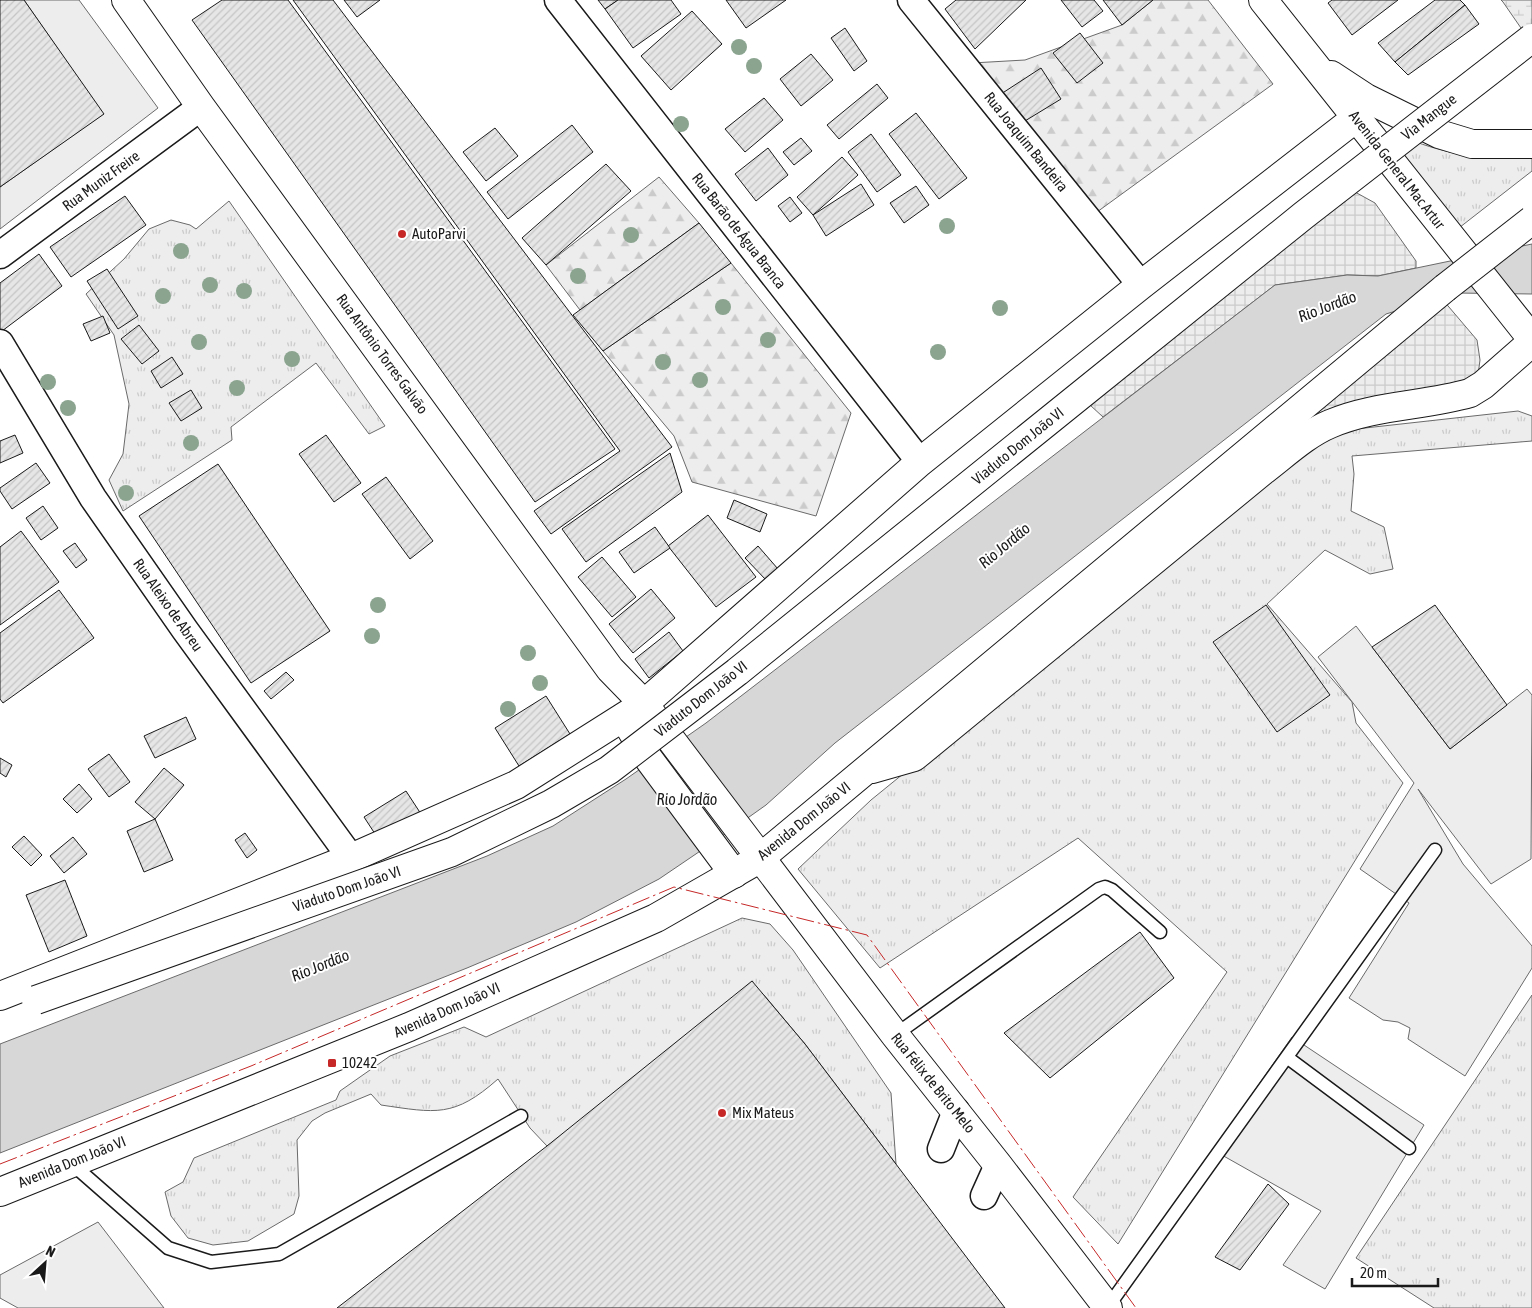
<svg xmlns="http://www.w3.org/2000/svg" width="1532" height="1308" font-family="'Asap Condensed',sans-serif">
	<defs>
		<pattern id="grass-tufts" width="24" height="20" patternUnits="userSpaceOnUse" patternTransform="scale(1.25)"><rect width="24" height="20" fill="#ededed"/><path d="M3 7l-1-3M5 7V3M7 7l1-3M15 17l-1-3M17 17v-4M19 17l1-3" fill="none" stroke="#cbcbcb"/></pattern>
		<pattern id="forest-firs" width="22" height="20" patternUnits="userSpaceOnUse" patternTransform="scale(1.25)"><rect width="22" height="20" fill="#ededed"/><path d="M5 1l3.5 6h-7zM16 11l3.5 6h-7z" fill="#cbcbcb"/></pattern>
		<pattern id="wetland-marsh" width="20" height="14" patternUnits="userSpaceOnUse" patternTransform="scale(1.25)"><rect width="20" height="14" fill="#ededed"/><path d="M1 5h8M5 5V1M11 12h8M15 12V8" fill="none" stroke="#cbcbcb"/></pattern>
		<pattern id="plaza-grid" width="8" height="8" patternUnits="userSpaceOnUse" patternTransform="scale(1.25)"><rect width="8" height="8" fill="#ededed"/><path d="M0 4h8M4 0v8" fill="none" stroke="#cbcbcb"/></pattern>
		<pattern id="building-hatch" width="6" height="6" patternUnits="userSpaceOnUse" patternTransform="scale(1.25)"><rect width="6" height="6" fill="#e6e6e6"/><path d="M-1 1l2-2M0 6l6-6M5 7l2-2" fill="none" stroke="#c5c5c5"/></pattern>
	</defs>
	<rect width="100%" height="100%" fill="#fff"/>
	<g fill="url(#grass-tufts)" stroke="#6a6a6a">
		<path d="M1416,142C1452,155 1494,163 1532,155V171L1455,231L1397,159Z"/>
		<path d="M229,201L385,426L369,434L316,363L231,427L232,440L123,511L109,480L123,454L129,404L114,335L86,294L124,259L149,229L171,220L190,225L196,229Z"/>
		<path d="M1518,411L1532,416V441L1352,456L1354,474L1351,511L1384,527L1393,569L1370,574L1325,550L1267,604L1352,702L1356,723L1403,783L1118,1244L1073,1197L1227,972L1078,838L880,968L798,869L871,800L1165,561L1329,432Z"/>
		<path d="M742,918L770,924L793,950L891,1093L896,1164L805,1044L764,995L547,1146L530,1128L498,1079C454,1118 436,1113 381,1105L371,1094L325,1113L312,1121L297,1140L299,1196L294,1214L248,1241L213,1245L188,1238L171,1216L165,1192L183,1182L194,1158L336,1100L340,1091L390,1056L464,1027L486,1037Z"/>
		<path d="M1532,995V1308H1434L1356,1258Z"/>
	</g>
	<g fill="url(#forest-firs)" stroke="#6a6a6a">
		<path d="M1153,0H1208L1273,84L1097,212L972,63L1025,60L1122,25Z"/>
		<path d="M659,177L699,223L580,310L546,265Z"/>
		<path d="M731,263L851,413L816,516L692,482L674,436L603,351Z"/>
	</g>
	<path fill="url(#wetland-marsh)" stroke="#6a6a6a" d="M1501,0H1532V44L1503,2Z"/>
	<g fill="#ededed" stroke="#6a6a6a">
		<path d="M24,0H79L158,108L0,229V187L103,114Z"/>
		<path d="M1356,626L1450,749L1527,689L1532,695L1531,859L1491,884L1418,789L1463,864L1532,946V968L1465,1076L1408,1039L1410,1028L1398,1022L1383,1020L1349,998L1409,903L1360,869L1414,783L1318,657Z"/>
		<path d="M1292,1037L1424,1125L1325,1289L1283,1265L1321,1211L1213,1150Z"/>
		<path d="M98,1222L164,1308H18L0,1298V1275Z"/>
	</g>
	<g fill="url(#plaza-grid)" stroke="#6a6a6a">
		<path d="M1355,192L1375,203L1416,261V268L1378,276L1347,275L1275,285L1103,417L1090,405L1216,300Z"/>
		<path d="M1443,300L1477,340L1480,360L1478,375L1457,385L1361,400L1303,418Z"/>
	</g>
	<path fill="#d7d7d7" stroke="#6a6a6a" d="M1532,244V294L1455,293L1386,314L835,743L766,805L718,839L659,879L576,922L467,968L0,1153V1044L487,856L553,826L626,779L706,723L1275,285L1347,275L1378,276Z"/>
	<g fill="url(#building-hatch)" stroke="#1a1a1a">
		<path d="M0,0H24L104,114L0,187Z"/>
		<path d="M222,0H288L615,449L535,502L192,20Z"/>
		<path d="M293,0H333L672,447L551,534L534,511L620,451Z"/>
		<path d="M344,0H380L357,17Z"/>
		<path d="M598,0H618L605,9Z"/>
		<path d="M618,0H671L681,14L633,48L605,9Z"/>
		<path d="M726,0H786L746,28Z"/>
		<path d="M956,0H1026L975,49L945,9Z"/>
		<path d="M1061,0H1094L1103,11L1082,27Z"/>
		<path d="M1103,0H1153L1122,25Z"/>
		<path d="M1332,0H1398L1352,35L1328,3Z"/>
		<path d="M1435,0H1460L1465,5L1395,62L1378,43Z"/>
		<path d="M1465,5L1479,24L1408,75L1395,62Z"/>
		<path d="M692,11L722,44L671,90L641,56Z"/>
		<path d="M845,28L867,61L854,71L831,38Z"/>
		<path d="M1080,33L1103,63L1077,83L1053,53Z"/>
		<path d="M811,54L833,80L801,106L780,79Z"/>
		<path d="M1041,68L1061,99L1020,124L1001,94Z"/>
		<path d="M877,84L888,98L839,139L827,125Z"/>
		<path d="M764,98L783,120L745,152L725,129Z"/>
		<path d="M916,113L967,178L939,199L889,134Z"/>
		<path d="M572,125L593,152L508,219L487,192Z"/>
		<path d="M495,128L518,156L486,181L463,152Z"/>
		<path d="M871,134L901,175L877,192L848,152Z"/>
		<path d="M801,138L812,151L794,165L783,152Z"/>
		<path d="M768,148L788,175L756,201L735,174Z"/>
		<path d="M842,157L858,175L813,215L797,197Z"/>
		<path d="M606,164L631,191L546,265L522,238Z"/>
		<path d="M861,184L874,205L826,236L813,215Z"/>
		<path d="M916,186L929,205L904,223L890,203Z"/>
		<path d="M125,196L146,225L71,277L50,247Z"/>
		<path d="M790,197L802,213L790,222L778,206Z"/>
		<path d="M699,223L731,263L603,351L573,315Z"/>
		<path d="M39,254L62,286L2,331L0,329V283Z"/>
		<path d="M107,269L138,316L118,329L87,281Z"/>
		<path d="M103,316L110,333L91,341L83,324Z"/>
		<path d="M139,325L159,351L142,364L121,339Z"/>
		<path d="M172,357L183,374L161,388L151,371Z"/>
		<path d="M191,390L202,408L181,421L169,403Z"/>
		<path d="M15,435L23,453L0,463V441Z"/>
		<path d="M326,435L361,483L334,502L299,454Z"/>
		<path d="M670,453L682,492L586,562L562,529Z"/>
		<path d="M36,463L50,483L12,509L0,491V488Z"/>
		<path d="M218,464L330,631L251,683L139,516Z"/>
		<path d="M386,477L433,541L410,559L362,494Z"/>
		<path d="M734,500L767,514L760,532L727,518Z"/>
		<path d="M43,506L58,528L41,540L26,518Z"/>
		<path d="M708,515L756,577L716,607L668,546Z"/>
		<path d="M655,527L670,548L634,573L619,552Z"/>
		<path d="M21,531L59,582L0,625V547Z"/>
		<path d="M75,543L87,560L76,568L63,551Z"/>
		<path d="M758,546L778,569L766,580L745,558Z"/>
		<path d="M602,557L636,597L612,617L578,577Z"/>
		<path d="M651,589L675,618L633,653L609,624Z"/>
		<path d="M59,590L94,638L3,703L0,699V633Z"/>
		<path d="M1266,605L1330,695L1277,732L1213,642Z"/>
		<path d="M1435,605L1507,705L1450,749L1372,647Z"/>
		<path d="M669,632L683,651L649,678L635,659Z"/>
		<path d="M286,672L294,680L271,699L264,691Z"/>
		<path d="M546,696L570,734L519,766L495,728Z"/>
		<path d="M186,717L196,739L155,758L144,736Z"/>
		<path d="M109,754L130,782L109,797L88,769Z"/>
		<path d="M0,758L12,765L6,777L0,773Z"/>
		<path d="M164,768L184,785L155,819L135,802Z"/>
		<path d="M79,784L92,799L77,813L63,799Z"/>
		<path d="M406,791L421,814L379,840L364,817Z"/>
		<path d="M155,819L173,860L144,872L127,831Z"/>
		<path d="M245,833L257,850L247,858L235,840Z"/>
		<path d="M24,836L42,855L31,866L12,847Z"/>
		<path d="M73,837L87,854L64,873L50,856Z"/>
		<path d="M65,880L87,936L49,952L26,895Z"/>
		<path d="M1140,932L1174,978L1050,1078L1004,1033Z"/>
		<path d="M752,981L805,1044L1005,1308H337L547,1146Z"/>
		<path d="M1268,1184L1289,1204L1240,1270L1215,1257Z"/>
	</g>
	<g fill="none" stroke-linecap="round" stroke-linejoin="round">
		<g stroke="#1a1a1a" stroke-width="15">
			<g id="service">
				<path d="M895,1035L1099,889L1105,887L1112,890L1160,932"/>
				<path d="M1288,1058L1409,1148"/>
				<path d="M71,1163L168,1248L211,1262L279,1254L521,1116"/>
				<path d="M1107,1308L1435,850"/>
			</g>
		</g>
		<g stroke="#1a1a1a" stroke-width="29">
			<g id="minor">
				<path d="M558,0L920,462"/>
				<path d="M911,0L1141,285"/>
				<path d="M0,255L201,107"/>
				<path d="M0,343L93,498L185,630L351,858"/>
				<path d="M941,1149L956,1111"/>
				<path d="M984,1196L998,1165"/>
			</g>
		</g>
		<g stroke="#1a1a1a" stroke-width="30">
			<path id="tertiary" d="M644,704L920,462L1141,285L1356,118"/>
		</g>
		<g stroke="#1a1a1a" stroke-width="30">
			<g id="secondary">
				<path d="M126,0L201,107L610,669L644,704L895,1035L998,1165L1108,1308"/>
				<path d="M1263,0L1532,339"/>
				<path d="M1331,75L1366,98L1439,134L1472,144H1532"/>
				<path d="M629,726L648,758L734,874"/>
				<path d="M872,769L914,757L1264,470C1285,454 1306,434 1330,424C1374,405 1425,406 1470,393L1483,385L1532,342"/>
				<path d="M0,996L351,858L516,785L644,704"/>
				<path d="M0,1192L409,1027L656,918L759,859L1445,288"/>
			</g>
		</g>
		<use href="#service" stroke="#fff" stroke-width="12"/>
		<use href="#minor" stroke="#fff" stroke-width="26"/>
		<use href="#tertiary" stroke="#fff" stroke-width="28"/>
		<use href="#secondary" stroke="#fff" stroke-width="28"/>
		<g stroke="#1a1a1a" stroke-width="30" stroke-linecap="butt">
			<g id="secondary-bridge">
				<path d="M1445,288L1532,220"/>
				<path d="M36,1000L452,852L551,804L609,770L737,672L1304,215L1532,38"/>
			</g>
		</g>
		<use href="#secondary-bridge" stroke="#fff" stroke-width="28"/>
		<path stroke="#c62828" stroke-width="1" stroke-dasharray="18 4 2.5 4" stroke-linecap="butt" d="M0,1164L251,1066L674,887L867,935L1136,1308"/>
	</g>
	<g fill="#8aa48f">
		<circle cx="739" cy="47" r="8"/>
		<circle cx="754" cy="66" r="8"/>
		<circle cx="681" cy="124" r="8"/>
		<circle cx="947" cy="226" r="8"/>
		<circle cx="631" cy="235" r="8"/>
		<circle cx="181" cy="251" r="8"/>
		<circle cx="578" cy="276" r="8"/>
		<circle cx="210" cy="285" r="8"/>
		<circle cx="244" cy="291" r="8"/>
		<circle cx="163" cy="296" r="8"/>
		<circle cx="723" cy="307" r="8"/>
		<circle cx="1000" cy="308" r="8"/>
		<circle cx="768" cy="340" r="8"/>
		<circle cx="199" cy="342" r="8"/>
		<circle cx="938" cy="352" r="8"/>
		<circle cx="292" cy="359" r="8"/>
		<circle cx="663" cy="362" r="8"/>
		<circle cx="700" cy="380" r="8"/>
		<circle cx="48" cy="382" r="8"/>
		<circle cx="237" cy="388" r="8"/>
		<circle cx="68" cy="408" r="8"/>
		<circle cx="191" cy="443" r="8"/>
		<circle cx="126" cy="493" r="8"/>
		<circle cx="378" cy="605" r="8"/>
		<circle cx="372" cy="636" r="8"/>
		<circle cx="528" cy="653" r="8"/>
		<circle cx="540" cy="683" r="8"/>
		<circle cx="508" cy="709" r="8"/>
	</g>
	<g fill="#c62828" stroke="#fff" stroke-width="2">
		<circle cx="402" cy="234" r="5"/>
		<rect x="327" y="1058" width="10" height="10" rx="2.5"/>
		<circle cx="722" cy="1113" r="5"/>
	</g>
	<g text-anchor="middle" stroke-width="4" stroke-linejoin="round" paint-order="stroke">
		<g font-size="15" fill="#1a1a1a" stroke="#fff">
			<text transform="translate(1429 117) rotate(-38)" y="5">Via Mangue</text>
			<text transform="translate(1026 142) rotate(51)" y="5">Rua Joaquim Bandeira</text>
			<text transform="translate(1397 170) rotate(52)" y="5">Avenida General Mac Artur</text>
			<text transform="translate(101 181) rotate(-36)" y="5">Rua Muniz Freire</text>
			<text transform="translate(739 231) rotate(52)" y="5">Rua Barão de Água Branca</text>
			<text transform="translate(382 354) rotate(54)" y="5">Rua Antônio Torres Galvão</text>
			<text transform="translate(1018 446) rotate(-39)" y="5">Viaduto Dom João VI</text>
			<text transform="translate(168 605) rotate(55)" y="5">Rua Aleixo de Abreu</text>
			<text transform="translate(701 699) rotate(-38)" y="5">Viaduto Dom João VI</text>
			<text transform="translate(804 821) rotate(-39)" y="5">Avenida Dom João VI</text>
			<text transform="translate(347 889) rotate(-19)" y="5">Viaduto Dom João VI</text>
			<text transform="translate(447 1010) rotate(-24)" y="5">Avenida Dom João VI</text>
			<text transform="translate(933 1083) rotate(51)" y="5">Rua Félix de Brito Melo</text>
			<text transform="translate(72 1162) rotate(-22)" y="5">Avenida Dom João VI</text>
		</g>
		<g font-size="15" fill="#1a1a1a" stroke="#fff" text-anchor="start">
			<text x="412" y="239">AutoParvi</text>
			<text x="342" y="1068">10242</text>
			<text x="732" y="1118">Mix Mateus</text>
		</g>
		<g font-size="16" font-style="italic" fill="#1a1a1a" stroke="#fff">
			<text transform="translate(1327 306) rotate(-21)" y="6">Rio Jordão</text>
			<text transform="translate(1004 545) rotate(-40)" y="6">Rio Jordão</text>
			<text x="687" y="805">Rio Jordão</text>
			<text transform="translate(320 965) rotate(-22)" y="6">Rio Jordão</text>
		</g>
	</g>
	<g transform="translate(45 1263) rotate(26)" stroke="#ffffff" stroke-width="4" paint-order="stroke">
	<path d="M0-4L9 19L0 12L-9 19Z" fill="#1a1a1a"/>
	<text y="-8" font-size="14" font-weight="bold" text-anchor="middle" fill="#1a1a1a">N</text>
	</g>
	<path d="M1352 1278v8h86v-8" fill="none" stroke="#1a1a1a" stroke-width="2.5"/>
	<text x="1360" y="1278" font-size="15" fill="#1a1a1a" stroke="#ffffff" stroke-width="4" paint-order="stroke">20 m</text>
</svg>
